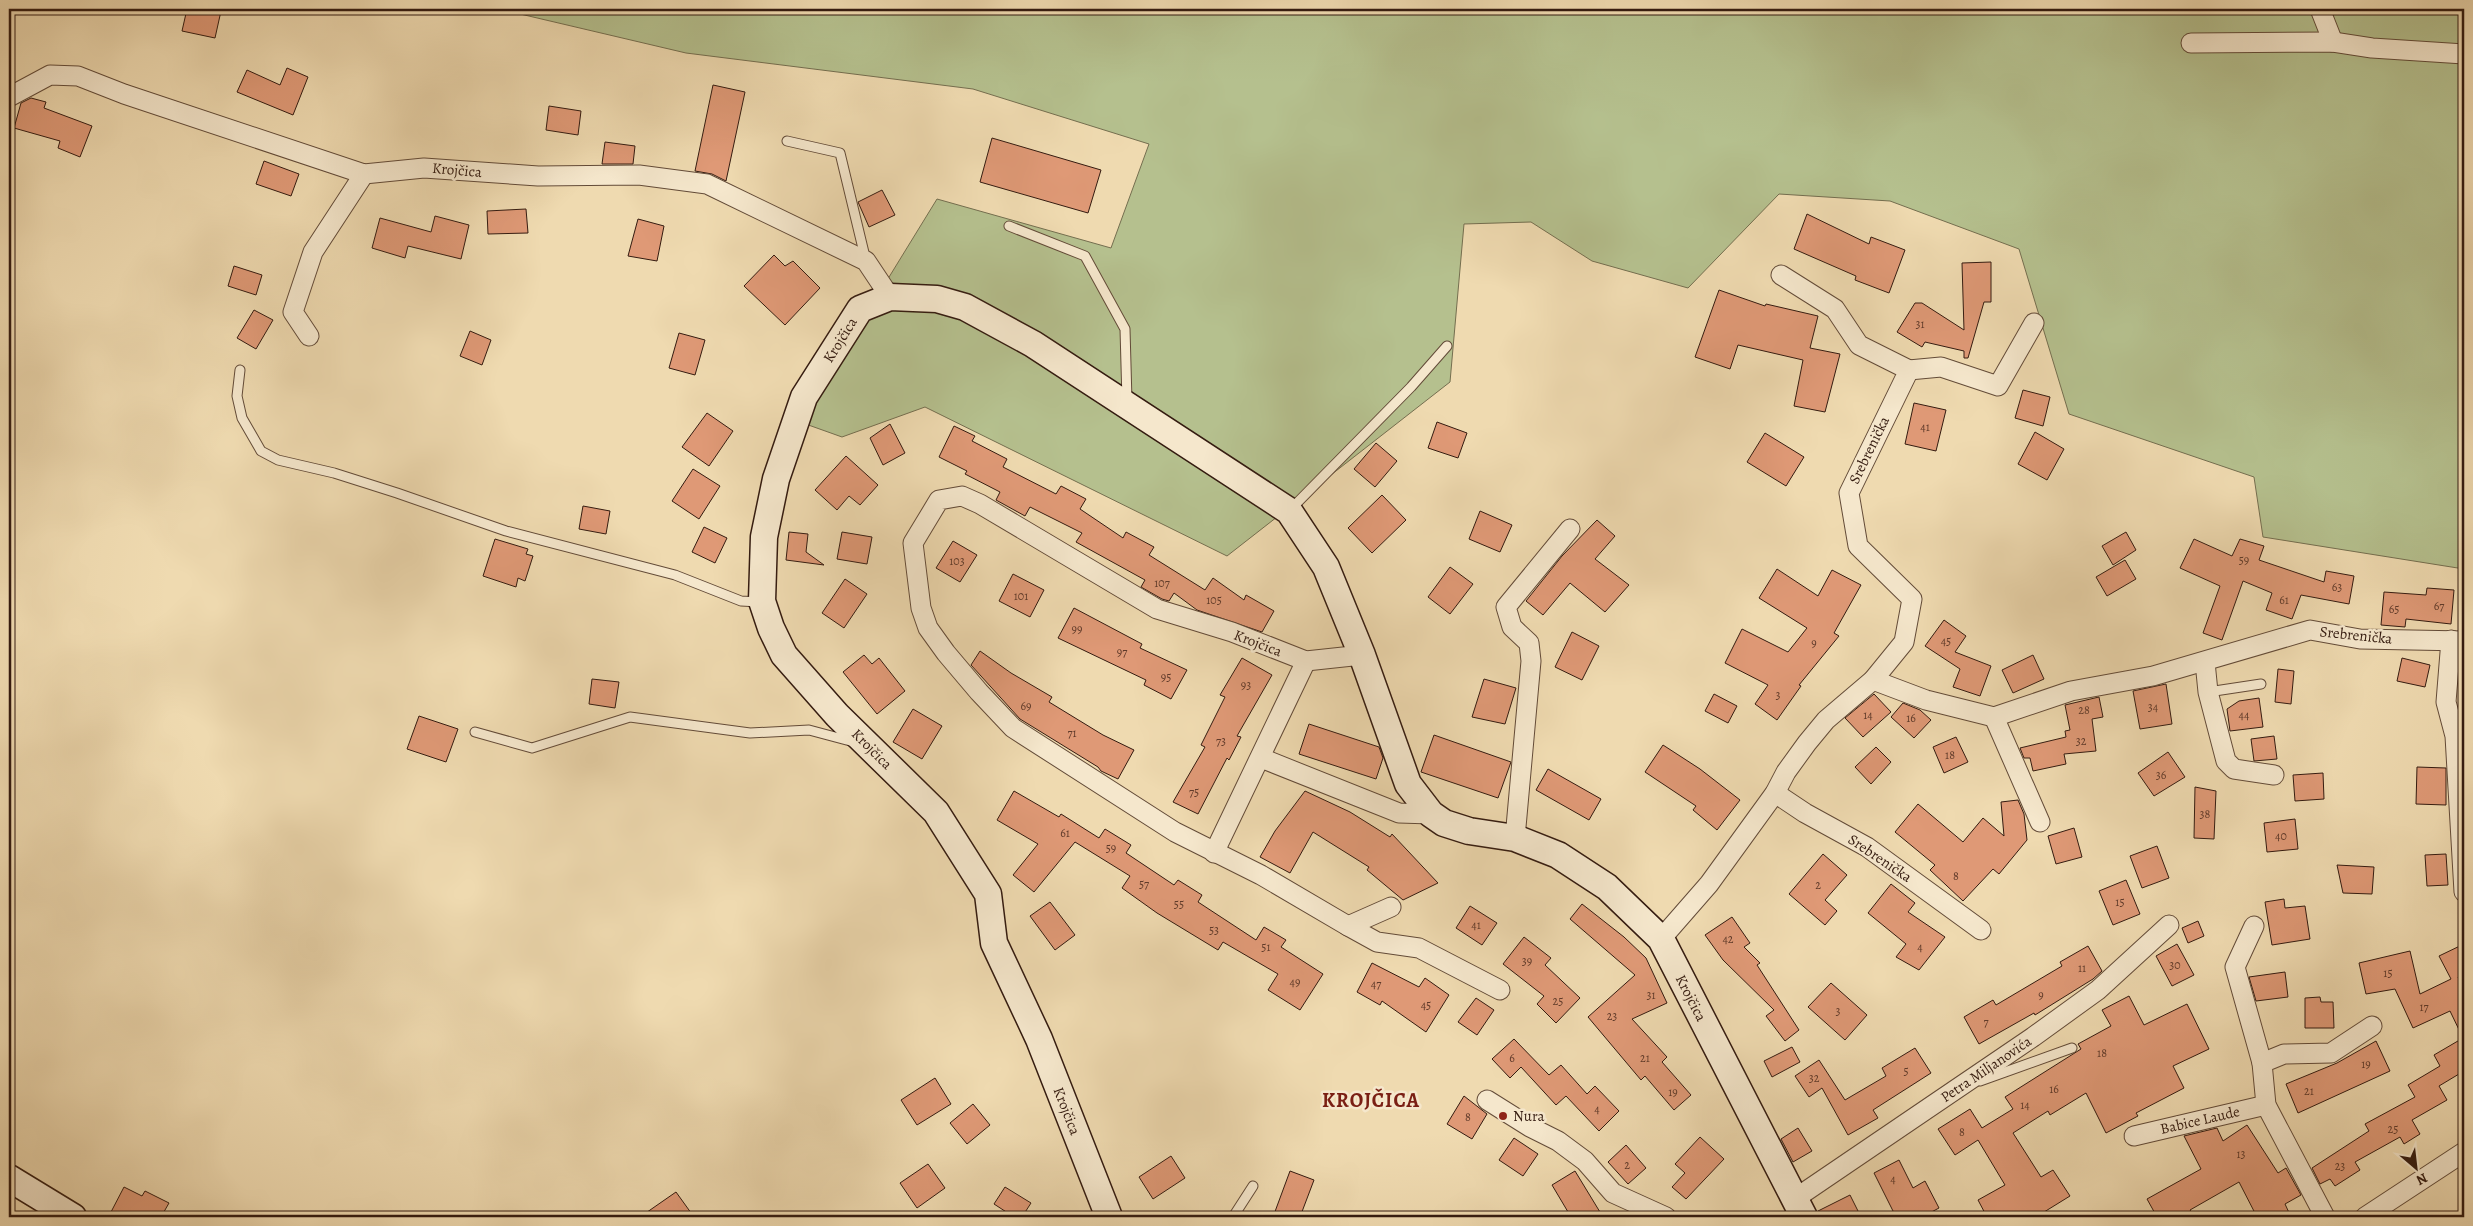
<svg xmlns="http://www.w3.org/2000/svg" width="2473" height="1226" font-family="Alegreya,serif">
	<rect width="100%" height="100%" fill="#efdab0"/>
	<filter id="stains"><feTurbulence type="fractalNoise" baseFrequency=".004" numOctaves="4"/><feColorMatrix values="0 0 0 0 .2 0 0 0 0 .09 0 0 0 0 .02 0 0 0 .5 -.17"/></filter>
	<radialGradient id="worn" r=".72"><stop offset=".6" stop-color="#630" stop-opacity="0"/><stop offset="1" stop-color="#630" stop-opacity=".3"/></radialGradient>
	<path fill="#b5c08e" stroke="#746e4f" d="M499,9H2210L2212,11L2464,9V569L2263,537L2254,477L2069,414L2019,249L1890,201L1779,194L1688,288L1592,261L1531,222L1464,224L1450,382L1227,556L925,407L842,437L800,422L937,199L1111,248L1149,144L973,89L686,53Z"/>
	<g fill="#df9976" stroke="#341b10">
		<path d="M187,9L221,11L215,38L182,31Z"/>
		<path d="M287,68L308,77L293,115L237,92L247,70L280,85Z"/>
		<path d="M713,85L745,92L726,181L712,174L695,171Z"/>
		<path d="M31,98L46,102L44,108L92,126L80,157L58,148L60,141L14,128L21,103Z"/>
		<path d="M549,106L581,111L578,135L546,130Z"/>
		<path d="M992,138L1101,170L1088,213L980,182Z"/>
		<path d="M605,142L635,146L633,164H602Z"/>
		<path d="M264,161L299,174L291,196L256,184Z"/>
		<path d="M882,190L895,215L869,227L858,202Z"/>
		<path d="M526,209L528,233L488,234L487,211Z"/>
		<path d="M1807,214L1869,244L1871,237L1905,250L1889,293L1855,280L1856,276L1794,249Z"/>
		<path d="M435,216L469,225L461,259L408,246L405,258L372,248L380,218L431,232Z"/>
		<path d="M638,219L664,226L657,261L628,256Z"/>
		<path d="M774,255L785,266L793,261L820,288L785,325L744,286Z"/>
		<path d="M1991,262V302H1984L1968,358H1964V351L1925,342L1922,347L1897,332L1915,303H1922L1964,330L1962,263Z"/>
		<path d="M234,266L262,275L256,295L228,286Z"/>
		<path d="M1719,290L1765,306L1766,304L1818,316L1810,348L1840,354L1825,412L1794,406L1803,360L1738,345L1730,369L1695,357Z"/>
		<path d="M254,310L273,320L256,349L237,338Z"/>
		<path d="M470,331L491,340L482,365L460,356Z"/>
		<path d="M679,333L705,340L695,375L669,368Z"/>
		<path d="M2023,390L2050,397L2043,426L2015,418Z"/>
		<path d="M1914,403L1946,410L1936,451L1905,444Z"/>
		<path d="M707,413L733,431L709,466L682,447Z"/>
		<path d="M1437,422L1467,433L1458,458L1428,448Z"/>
		<path d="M890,424L905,453L883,465L870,438Z"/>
		<path d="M954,426L975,436L972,441L1007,459L1003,467L1056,494L1061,486L1086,499L1080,509L1123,538L1126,532L1154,547L1149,555L1205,590L1213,578L1244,600L1246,595L1274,611L1262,632L1197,610L1174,593L1169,601L1162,599L1141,587L1145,580L1076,542L1082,533L1030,507L1025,516L996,500L1000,492L965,474L967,471L939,457Z"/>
		<path d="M2035,432L2064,449L2047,480L2018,464Z"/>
		<path d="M1765,433L1804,457L1786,486L1747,462Z"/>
		<path d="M1376,443L1397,461L1375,487L1354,469Z"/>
		<path d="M846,456L878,485L860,505L849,496L837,510L815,490Z"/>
		<path d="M693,469L720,486L699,519L672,501Z"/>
		<path d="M1382,495L1406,520L1372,553L1348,528Z"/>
		<path d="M583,506L610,511L606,534L579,529Z"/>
		<path d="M1480,511L1512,525L1500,552L1469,539Z"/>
		<path d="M1597,520L1615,536L1595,559L1629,585L1605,612L1570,583L1543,615L1526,601L1562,556Z"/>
		<path d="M704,527L727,538L715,563L692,552Z"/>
		<path d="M789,532L808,534L806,552L824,565L786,560Z"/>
		<path d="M842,532L872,537L867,564L837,559Z"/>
		<path d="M2126,532L2136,550L2113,565L2102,546Z"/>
		<path d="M495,539L528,549L526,554L533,556L525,581L518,578L516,587L483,576Z"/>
		<path d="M2194,539L2232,556L2240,539L2264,546L2259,560L2324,582L2326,571L2354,576L2349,604L2301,595L2292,619L2266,610L2272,593L2243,581L2222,640L2203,633L2220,586L2180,568Z"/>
		<path d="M953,541L977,555L960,582L936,568Z"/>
		<path d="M2125,560L2136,579L2107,596L2096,577Z"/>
		<path d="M1450,567L1473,584L1450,614L1428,597Z"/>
		<path d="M1777,569L1818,596L1832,570L1861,585L1834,633L1839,636L1799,685L1801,686L1777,720L1755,704L1768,685L1725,663L1742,629L1788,652L1807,628L1759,598Z"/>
		<path d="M1013,574L1044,590L1030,617L999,601Z"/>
		<path d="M845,579L867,594L844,628L822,613Z"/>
		<path d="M2427,588L2454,590L2451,624L2406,619L2405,627L2381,625L2384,592L2426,595Z"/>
		<path d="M1074,608L1142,644L1140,648L1187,670L1171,699L1144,685L1146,680L1058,638Z"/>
		<path d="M1944,620L1966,636L1955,652L1991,666L1980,696L1953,687L1960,669L1925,646Z"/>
		<path d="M1572,632L1599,646L1582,680L1555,667Z"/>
		<path d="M980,651L1011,673L1052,697L1049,702L1103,735L1134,750L1118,779L1101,771L1098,767L1020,719L971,665Z"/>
		<path d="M864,655L872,664L879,658L905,691L877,714L843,672Z"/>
		<path d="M2033,655L2044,679L2013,693L2002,670Z"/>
		<path d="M1242,658L1272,675L1237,736L1241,737L1229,760L1227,758L1198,814L1173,802L1205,747L1201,745L1225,697L1220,695Z"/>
		<path d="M2402,658L2430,665L2425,687L2397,681Z"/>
		<path d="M2278,669L2294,671L2291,704L2275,702Z"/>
		<path d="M592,679L619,682L615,708L589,704Z"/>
		<path d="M1484,679L1516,688L1505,724L1472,717Z"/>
		<path d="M2166,684L2172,724L2140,729L2133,691Z"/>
		<path d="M1714,694L1737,706L1728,723L1705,711Z"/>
		<path d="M1874,694L1891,712L1863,737L1845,718Z"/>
		<path d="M2099,697L2103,717L2092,719L2096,751L2064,754L2066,764L2033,771L2030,758H2024L2020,748L2066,737L2065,731L2070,730L2065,705Z"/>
		<path d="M2259,698L2263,727L2230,731L2227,709L2239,701Z"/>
		<path d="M1903,703L1920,710L1931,720L1914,738L1891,717Z"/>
		<path d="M913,709L942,726L922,759L893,742Z"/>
		<path d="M419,716L458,729L446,762L407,749Z"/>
		<path d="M1309,724L1379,747L1383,758L1376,779L1299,754Z"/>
		<path d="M1434,735L1511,762L1498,798L1421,772Z"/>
		<path d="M2274,736L2277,759L2254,761L2251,739Z"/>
		<path d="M1956,737L1968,762L1944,773L1933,747Z"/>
		<path d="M1663,745L1700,769L1740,800L1717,830L1693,810L1696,806L1645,772Z"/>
		<path d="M1876,747L1891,762L1871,784L1855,767Z"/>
		<path d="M2168,752L2185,777L2154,796L2138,773Z"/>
		<path d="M2417,767L2446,768V805L2416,804Z"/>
		<path d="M1548,769L1601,799L1589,820L1536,790Z"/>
		<path d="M2323,773L2324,799L2295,801L2293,775Z"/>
		<path d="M2195,787L2216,791L2214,839L2194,838Z"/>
		<path d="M1014,791L1059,817L1061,814L1099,838L1105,829L1131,845L1126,853L1174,885L1178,880L1202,895L1198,902L1256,940L1264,927L1286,940L1281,947L1323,974L1300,1010L1268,990L1278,974L1223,942L1218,950L1157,913L1122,888L1130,876L1075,842L1034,892L1013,875L1038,844L997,820Z"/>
		<path d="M1305,791L1350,812L1390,837L1392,834L1438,883L1403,900L1367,870L1369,867L1313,832L1290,873L1260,857L1275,831Z"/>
		<path d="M2018,800L2024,814L2027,840L1999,874L1993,869L1963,901L1930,870L1935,865L1895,832L1918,804L1963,842L1983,818L2004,836L2001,802Z"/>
		<path d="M2295,819L2298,849L2267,852L2264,823Z"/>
		<path d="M2074,828L2082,857L2056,864L2048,836Z"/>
		<path d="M2157,846L2169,878L2142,888L2130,856Z"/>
		<path d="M1823,854L1847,875L1825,900L1837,911L1825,925L1789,894Z"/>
		<path d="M2446,854L2448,885L2427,886L2425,855Z"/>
		<path d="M2337,865L2374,867L2372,894L2343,893Z"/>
		<path d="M2126,880L2140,914L2113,925L2099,891Z"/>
		<path d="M1891,884L1915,903L1908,912L1945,937L1919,970L1896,957L1906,944L1868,913Z"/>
		<path d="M2284,899L2285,908L2305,906L2310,939L2272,945L2265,902Z"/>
		<path d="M1050,902L1075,935L1055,950L1030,916Z"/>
		<path d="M1582,904L1624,937L1646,958L1667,1003L1632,1019L1667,1057L1662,1062L1691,1095L1674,1110L1645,1076L1641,1080L1588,1017L1635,975L1570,919Z"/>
		<path d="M1470,906L1497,923L1482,945L1456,928Z"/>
		<path d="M1732,917L1750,943L1744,947L1760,963L1757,965L1799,1030L1785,1041L1766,1016L1774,1010L1723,960L1705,935Z"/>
		<path d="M2198,921L2204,936L2188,943L2182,928Z"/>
		<path d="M1524,937L1551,958L1545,965L1580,998L1556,1023L1537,1004L1544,996L1503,964Z"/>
		<path d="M2177,944L2194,975L2172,986L2156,956Z"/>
		<path d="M2464,944V974L2458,977L2464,989V1071L2439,1086L2447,1100L2412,1120L2420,1134L2404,1144L2400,1137L2355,1162L2360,1170L2335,1186L2330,1179L2320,1184L2312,1168L2369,1131L2365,1124L2415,1097L2408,1085L2440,1066L2434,1055L2463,1038L2450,1011L2413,1028L2395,989L2366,994L2359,963L2410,951L2420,994L2451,979L2439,956Z"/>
		<path d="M2088,946L2102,971L2093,979L2035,1015L2034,1013L1979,1044L1964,1017L1993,1000L1996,1005L2062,966L2060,962Z"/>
		<path d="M1372,963L1419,987L1425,978L1449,995L1426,1032L1382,1001L1380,1005L1357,992Z"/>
		<path d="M2285,972L2288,997L2256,1001L2249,977Z"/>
		<path d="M1831,983L1867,1015L1845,1040L1808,1007Z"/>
		<path d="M2129,996L2144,1025L2187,1004L2209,1049L2173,1066L2184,1088L2136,1113L2138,1116L2106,1133L2086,1093L2050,1115L2048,1111L2013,1133L2041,1177L2053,1170L2070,1196L2036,1217H1987L1978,1200L2005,1185L1978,1140L1955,1155L1938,1129L1970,1109L1982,1128L2013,1109L2005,1097L2081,1049L2078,1044L2111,1026L2102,1010Z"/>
		<path d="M2320,997L2321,1002H2333L2334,1028H2305V998Z"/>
		<path d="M1476,998L1494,1010L1477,1035L1458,1022Z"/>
		<path d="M1514,1039L1549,1075L1561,1065L1587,1094L1595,1086L1619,1111L1599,1131L1566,1096L1556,1105L1521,1067L1510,1078L1492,1059Z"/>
		<path d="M2376,1041L2390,1071L2298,1113L2286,1084L2337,1063Z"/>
		<path d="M1792,1047L1800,1062L1772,1077L1764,1061Z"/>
		<path d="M1915,1048L1931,1073L1873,1110L1878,1118L1848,1135L1822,1088L1809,1097L1795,1076L1819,1060L1845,1100L1886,1076L1882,1068Z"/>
		<path d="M935,1078L951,1104L917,1125L901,1100Z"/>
		<path d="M1464,1096L1487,1114L1472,1139L1447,1124Z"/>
		<path d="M973,1104L990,1125L967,1144L950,1123Z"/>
		<path d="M2247,1125L2278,1173L2286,1168L2301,1195L2285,1204L2291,1217H2257L2239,1182L2190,1210L2195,1217H2157L2147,1199L2201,1169L2184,1136L2217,1128L2223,1141Z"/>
		<path d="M1798,1128L1812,1151L1793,1162L1781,1139Z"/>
		<path d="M1700,1137L1724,1159L1686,1199L1672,1187L1685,1173L1675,1164Z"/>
		<path d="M1514,1138L1538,1154L1523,1176L1499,1160Z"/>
		<path d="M1626,1145L1646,1168L1628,1184L1608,1162Z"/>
		<path d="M1171,1156L1185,1178L1153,1199L1139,1177Z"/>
		<path d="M1899,1160L1913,1188L1925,1181L1939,1208L1922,1217H1896L1874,1173Z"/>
		<path d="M928,1164L945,1188L917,1208L900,1183Z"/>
		<path d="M1290,1171L1314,1180L1300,1217H1273Z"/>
		<path d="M1575,1171L1603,1217H1571L1552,1185Z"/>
		<path d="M124,1187L142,1196L145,1191L169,1203L161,1217H122L111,1212Z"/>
		<path d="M1005,1187L1031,1203L1022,1217H1014L994,1204Z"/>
		<path d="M676,1192L694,1217H640Z"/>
		<path d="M1850,1195L1861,1217H1819L1818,1211Z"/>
	</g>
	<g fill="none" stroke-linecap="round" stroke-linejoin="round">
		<g stroke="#634b38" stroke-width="11">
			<g id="service">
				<path d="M787,141L840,153L866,261"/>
				<path d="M1009,226L1085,256L1125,329L1127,401"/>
				<path d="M240,370L237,396L242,418L261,451L278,460L334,473L397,493L506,531L675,575L741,601L759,602"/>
				<path d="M1291,509L1411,387L1447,346"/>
				<path d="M2208,692L2261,684"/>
				<path d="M475,732L532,748L630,717L750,733L809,730L854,742"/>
				<path d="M1980,1081L2072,1048"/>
				<path d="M1233,1217L1253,1186"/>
			</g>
		</g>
		<g stroke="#634b38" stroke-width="21">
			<g id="minor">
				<path d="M2320,9L2333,42"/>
				<path d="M2191,43L2333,42L2372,48L2464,54"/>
				<path d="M9,97L50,75L78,76L124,94L364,174L424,168L538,176L639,175L707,184L866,261L890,297"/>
				<path d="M309,336L293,312L313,252L364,174"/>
				<path d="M1909,370L1941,367L1998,386L2034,323"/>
				<path d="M2451,640L2446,702L2455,736L2464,892"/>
				<path d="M1362,655L1306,661L1232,632L1157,609L980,504L962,496L939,500L913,543L921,608L928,628L946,653L979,692L1013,728L1175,832L1261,875L1348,926L1391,907"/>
				<path d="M2205,662L2208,692L2226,761L2234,769L2274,775"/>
				<path d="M1873,680L1926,700L1994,717L2071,691L2153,676L2310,630L2360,639L2464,641"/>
				<path d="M1994,717L2040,822"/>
				<path d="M1261,758L1399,813L1431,814"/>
				<path d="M1775,793L1805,813L1867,847L1981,930"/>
				<path d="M1515,838L1531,661L1529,643L1512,627L1506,607L1570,529"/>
				<path d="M1214,853L1306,661"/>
				<path d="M1348,926L1377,942L1419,948L1500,990"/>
				<path d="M2254,926L2235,967L2262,1063"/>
				<path d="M1661,939L1709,884L1775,793L1786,772L1807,743L1826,720L1873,680L1904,642L1912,599L1858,546L1849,493L1909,370L1859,345L1835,309L1781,275"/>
				<path d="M1487,1100L1530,1127L1558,1141L1585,1161L1613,1193L1666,1217"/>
				<path d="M2134,1136L2266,1105"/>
				<path d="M1793,1200L2033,1037L2098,990L2169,925"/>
				<path d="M2325,1217L2266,1105L2262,1063L2284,1054L2331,1053L2372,1026"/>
				<path d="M2365,1217L2464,1152"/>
			</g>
		</g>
		<g stroke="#341b10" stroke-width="29">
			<g id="secondary">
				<path d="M9,1178L73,1217"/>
				<path d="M1109,1217L1039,1039L994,943L988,894L936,812L837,715L784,655L771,628L762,601L764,537L776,479L804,397L860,309L890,297L937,299L965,307L1033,344L1289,511L1326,567L1362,655L1408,784L1431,814L1444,823L1469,831L1515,838L1558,855L1607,887L1661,939L1804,1217"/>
			</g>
		</g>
		<use href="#service" stroke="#f5e7cc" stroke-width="9"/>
		<use href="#minor" stroke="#f5e7cc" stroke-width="19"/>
		<use href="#secondary" stroke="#f5e7cc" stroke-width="26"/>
	</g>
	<circle fill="#8f2418" stroke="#f5e7cc" stroke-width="2" cx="1503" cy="1116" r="5"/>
	<g text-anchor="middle" stroke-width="5" stroke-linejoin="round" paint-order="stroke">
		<g font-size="12" fill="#5f3a2a">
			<text x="1920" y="328">31</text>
			<text x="1925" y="431">41</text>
			<text x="2244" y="564">59</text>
			<text x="957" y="565">103</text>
			<text x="1162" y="587">107</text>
			<text x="2337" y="591">63</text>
			<text x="1021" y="600">101</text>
			<text x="1214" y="604">105</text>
			<text x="2284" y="604">61</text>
			<text x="2439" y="610">67</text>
			<text x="2394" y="613">65</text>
			<text x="1077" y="633">99</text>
			<text x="1946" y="645">45</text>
			<text x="1814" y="647">9</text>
			<text x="1122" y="656">97</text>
			<text x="1166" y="681">95</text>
			<text x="1246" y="689">93</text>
			<text x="1778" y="699">3</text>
			<text x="1026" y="710">69</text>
			<text x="2153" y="711">34</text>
			<text x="2084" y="714">28</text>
			<text x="1868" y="719">14</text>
			<text x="2244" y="719">44</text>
			<text x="1911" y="722">16</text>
			<text x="1072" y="737">71</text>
			<text x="1221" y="745">73</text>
			<text x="2081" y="745">32</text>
			<text x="1950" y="759">18</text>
			<text x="2161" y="779">36</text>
			<text x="1194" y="796">75</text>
			<text x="2205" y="818">38</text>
			<text x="1065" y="837">61</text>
			<text x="2281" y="840">40</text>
			<text x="1111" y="852">59</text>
			<text x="1956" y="880">8</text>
			<text x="1144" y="888">57</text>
			<text x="1818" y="889">2</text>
			<text x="2120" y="906">15</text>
			<text x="1179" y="908">55</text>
			<text x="1476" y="929">41</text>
			<text x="1214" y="934">53</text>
			<text x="1728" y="943">42</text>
			<text x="1266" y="951">51</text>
			<text x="1920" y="951">4</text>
			<text x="1527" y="965">39</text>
			<text x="2175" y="969">30</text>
			<text x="2082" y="972">11</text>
			<text x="2388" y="977">15</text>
			<text x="1295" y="986">49</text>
			<text x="1376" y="988">47</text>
			<text x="1651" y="999">31</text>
			<text x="2041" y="999">9</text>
			<text x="1558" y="1005">25</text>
			<text x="1426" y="1009">45</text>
			<text x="2424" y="1011">17</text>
			<text x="1838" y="1015">3</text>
			<text x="1612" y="1020">23</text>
			<text x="1986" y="1026">7</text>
			<text x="2102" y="1057">18</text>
			<text x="1512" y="1062">6</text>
			<text x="1645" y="1062">21</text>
			<text x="2366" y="1068">19</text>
			<text x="1906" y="1075">5</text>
			<text x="1814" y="1082">32</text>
			<text x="2054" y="1093">16</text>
			<text x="2309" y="1095">21</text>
			<text x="1673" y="1096">19</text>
			<text x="2025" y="1109">14</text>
			<text x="1597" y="1113">4</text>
			<text x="1468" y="1121">8</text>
			<text x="2393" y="1133">25</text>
			<text x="1962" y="1136">8</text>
			<text x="2241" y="1158">13</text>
			<text x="1627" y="1169">2</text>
			<text x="2340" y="1170">23</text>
			<text x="1893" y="1183">4</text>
		</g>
		<g font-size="15" fill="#341b10" stroke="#f5e7cc">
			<text transform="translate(457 170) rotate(5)" y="5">Krojčica</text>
			<text transform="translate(840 340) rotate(-58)" y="5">Krojčica</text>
			<text transform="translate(1869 450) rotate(-64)" y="5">Srebrenička</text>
			<text transform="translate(2356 635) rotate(6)" y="5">Srebrenička</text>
			<text transform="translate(1258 643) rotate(21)" y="5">Krojčica</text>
			<text transform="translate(872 749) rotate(45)" y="5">Krojčica</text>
			<text transform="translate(1880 858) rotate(34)" y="5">Srebrenička</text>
			<text transform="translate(1691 998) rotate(63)" y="5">Krojčica</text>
			<text transform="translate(1986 1069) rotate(-34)" y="5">Petra Miljanovića</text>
			<text transform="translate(1067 1111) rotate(69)" y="5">Krojčica</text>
			<text transform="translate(2200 1120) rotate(-13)" y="5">Babice Laude</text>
		</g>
		<g font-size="15" fill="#341b10" stroke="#f5e7cc" text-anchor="start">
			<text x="1513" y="1121">Nura</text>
		</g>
		<g font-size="20" font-weight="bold" letter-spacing="1" fill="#7a1f14" stroke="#f5e7cc">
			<text x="1371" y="1107">KROJČICA</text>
		</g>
	</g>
	<rect width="2473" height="1226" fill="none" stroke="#efdab0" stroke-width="30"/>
	<rect x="10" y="10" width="2453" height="1206" fill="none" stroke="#341b10" stroke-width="2.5"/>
	<rect x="15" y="15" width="2443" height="1196" fill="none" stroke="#341b10"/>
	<g transform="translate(2416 1168) rotate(152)" stroke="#f5e7cc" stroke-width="4" paint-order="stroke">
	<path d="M0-4L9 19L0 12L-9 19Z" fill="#341b10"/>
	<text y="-8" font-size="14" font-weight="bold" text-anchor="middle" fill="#341b10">N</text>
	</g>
	<rect width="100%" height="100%" filter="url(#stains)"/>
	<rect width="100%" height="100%" fill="url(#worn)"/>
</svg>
